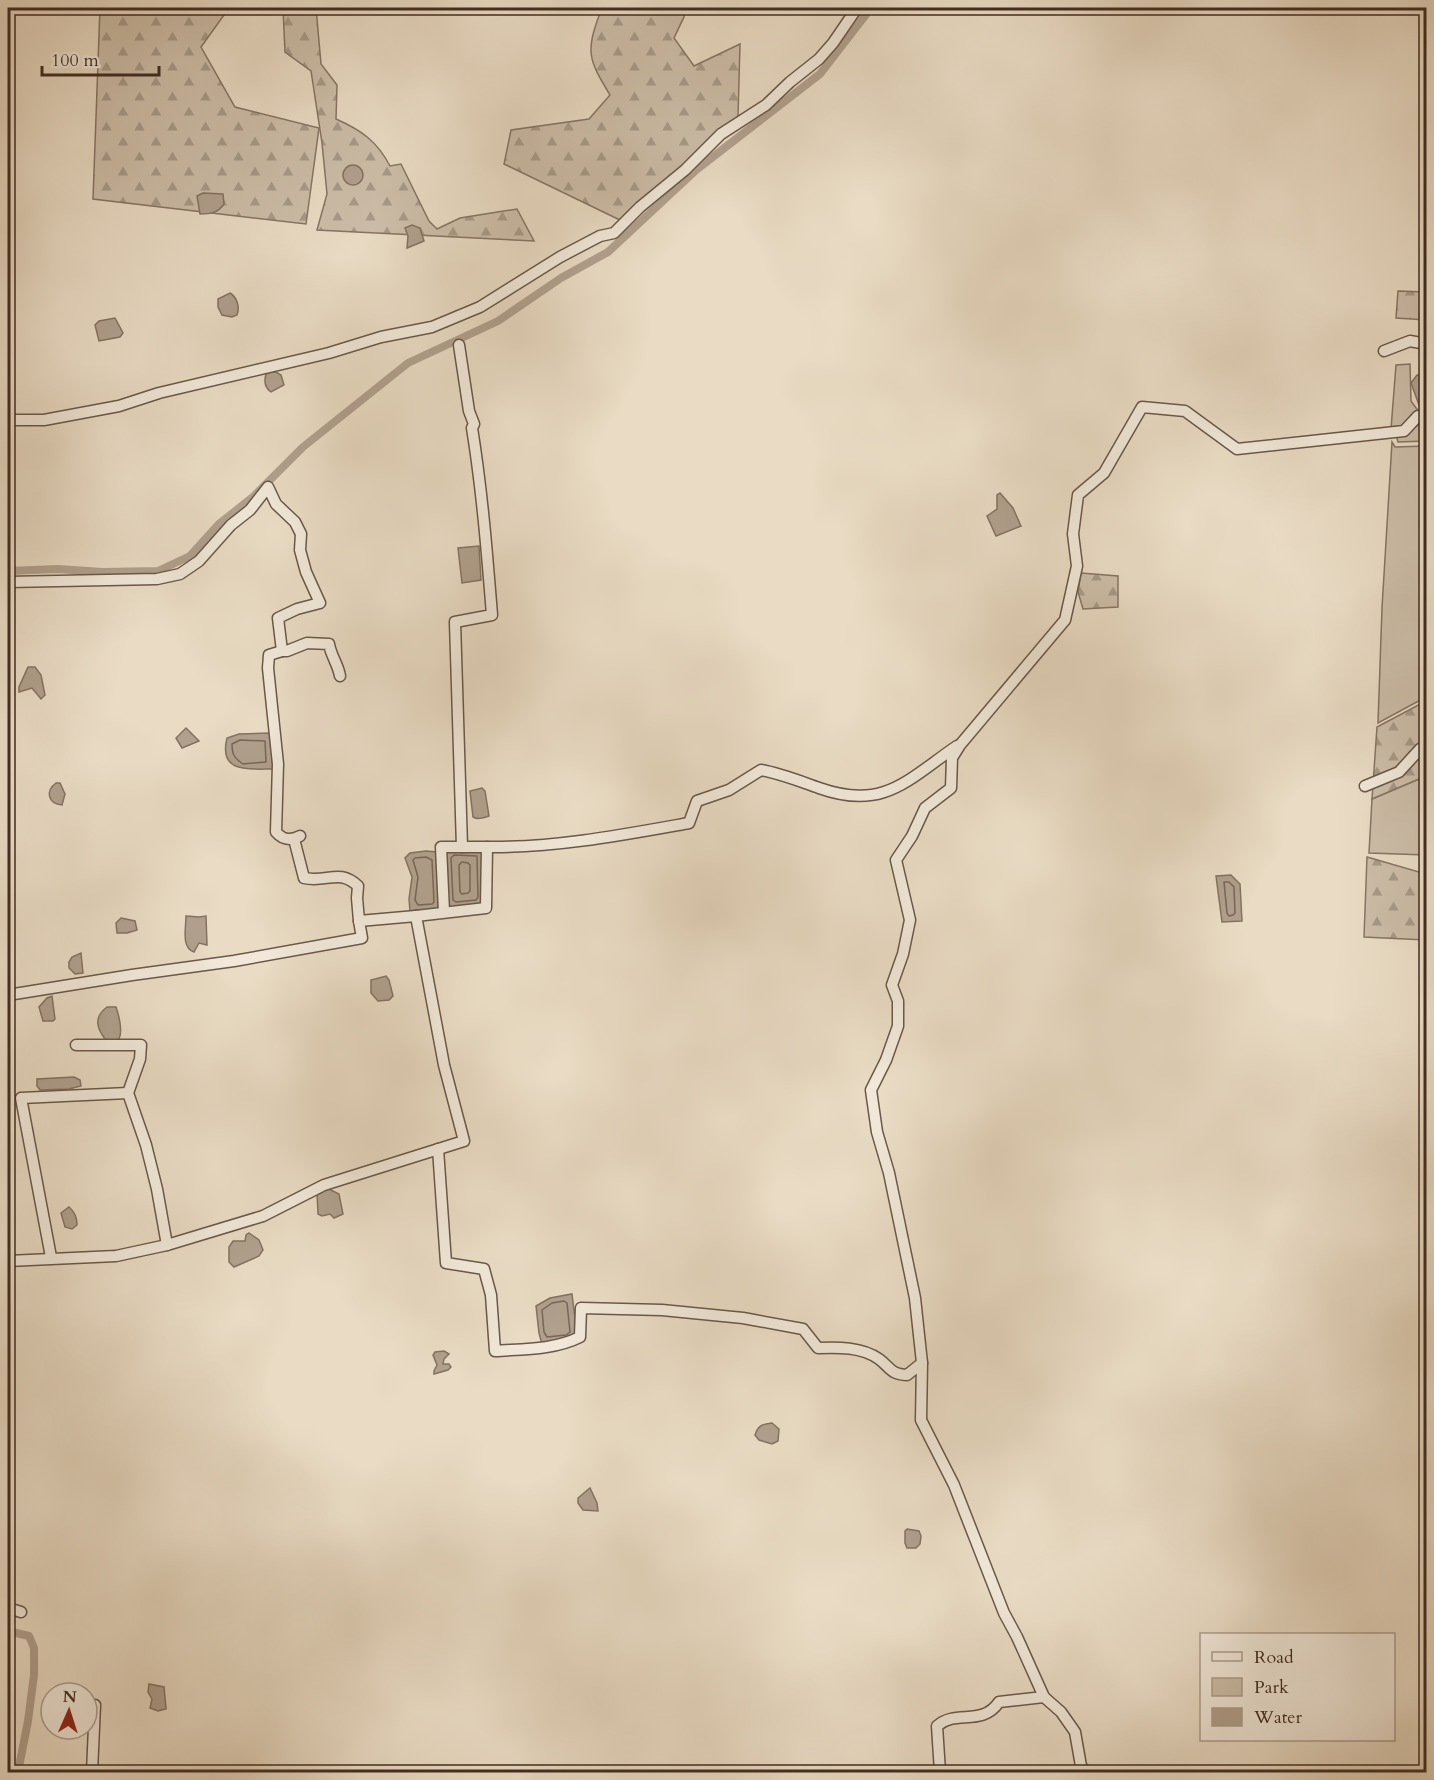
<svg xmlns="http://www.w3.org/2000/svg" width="1434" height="1780" font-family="Cardo,serif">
	<defs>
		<pattern id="forest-firs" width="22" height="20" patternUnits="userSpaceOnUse" patternTransform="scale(1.5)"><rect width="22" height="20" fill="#ccbda8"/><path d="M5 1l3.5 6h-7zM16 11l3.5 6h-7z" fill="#a79a88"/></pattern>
	</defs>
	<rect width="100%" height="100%" fill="#e9dbc4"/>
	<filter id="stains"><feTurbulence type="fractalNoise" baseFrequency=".00333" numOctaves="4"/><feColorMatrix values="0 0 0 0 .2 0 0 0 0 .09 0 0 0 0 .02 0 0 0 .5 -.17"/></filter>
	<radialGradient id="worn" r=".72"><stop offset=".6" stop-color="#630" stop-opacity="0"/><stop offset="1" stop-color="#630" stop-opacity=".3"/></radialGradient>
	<g fill="#ccbda8" stroke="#867564" stroke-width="1.5">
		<path d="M1410,364L1411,401L1419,412L1403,426L1391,429L1396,365Z"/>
		<path d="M1426,422V441L1398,442L1396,434Z"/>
		<path d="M1392,442L1395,447L1426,446V697L1378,723L1382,608Z"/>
		<path d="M1426,776V855L1369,853L1372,799Z"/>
	</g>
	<g fill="url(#forest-firs)" stroke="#867564" stroke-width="1.5">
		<path d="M100,8H229L201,47L235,107L319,128L306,224L93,199Z"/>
		<path d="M283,8H316L321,64L337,85L336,119C361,130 377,141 390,166L401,164L429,221L437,229L460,218L517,209L534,241L317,230L327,194L322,143L311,71L285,52Z"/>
		<path d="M597,8H685L684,17L674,38L694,66L740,44L738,116L620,220L504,164L511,130L589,119L610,95C589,60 585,53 600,13Z"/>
		<path d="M1398,291L1426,292V320L1396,318Z"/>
		<path d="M1081,573L1118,576V607L1083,609L1078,592Z"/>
		<path d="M1426,701V776L1372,799L1377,727Z"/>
		<path d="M1367,857L1426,874V940L1364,937Z"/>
	</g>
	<g fill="#b0a08d" stroke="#837262" stroke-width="1.5">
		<circle cx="353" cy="175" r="10"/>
		<path d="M203,193L223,194L224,204C218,213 210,214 200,214L197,196Z"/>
		<path d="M412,225L420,228L424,241L407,248L408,236L405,228Z"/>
		<path d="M230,293C237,297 240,307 237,315L232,317L222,315L218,307V299Z"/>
		<path d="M115,318L123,333L120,337L99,341L95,325L99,321Z"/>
		<path d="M270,372H276L281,375L284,385L271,392C265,388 264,381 266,374Z"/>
		<path d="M1417,375L1426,376V406L1419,405L1411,383Z"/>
		<path d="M1000,493L1013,508L1021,526L996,536L987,516L997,509V495Z"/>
		<path d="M479,546L481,580L462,583L458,548Z"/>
		<path d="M28,667H35L41,675L45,695L41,699L32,688L19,692V687Z"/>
		<path d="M186,728L199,741L182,748L176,738Z"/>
		<path d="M270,733L273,769C250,769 218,774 227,738L239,734Z"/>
		<path d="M56,783H60L65,794L62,805C48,804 45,791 56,783Z"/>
		<path d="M482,788L485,791L489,816C484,818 478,820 473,817L470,791Z"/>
		<path d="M444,849H483L484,903L447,909Z"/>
		<path d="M426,851L438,852L441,909L410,911L409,899L412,877L405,858L410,853Z"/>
		<path d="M1231,875L1240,884L1242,921L1222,922L1216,876Z"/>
		<path d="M186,916L199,917L206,916L207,945L199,943L194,952C181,948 186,928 186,916Z"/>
		<path d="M121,918L135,921L137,930L127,933H117L116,923Z"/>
		<path d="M81,953L83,973L75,974L69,968V962L72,957Z"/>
		<path d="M386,976L389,980L393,996L389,1000L378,1001L371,993V980Z"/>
		<path d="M52,996L55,1019L53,1021H43L39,1007L47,998Z"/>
		<path d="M107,1007H116C119,1016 123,1030 119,1039L115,1041L105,1039C96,1027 94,1017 107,1007Z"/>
		<path d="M74,1077L80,1080L81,1086L69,1089L40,1090L37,1086V1079Z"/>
		<path d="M329,1189L339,1194L343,1214L334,1218L330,1214L322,1216L318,1214L317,1193L319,1191Z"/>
		<path d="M69,1207C75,1212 77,1217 77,1225L72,1229L65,1227L61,1213Z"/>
		<path d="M249,1233L259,1240L263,1250L259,1256L234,1267L229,1262V1247L233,1241H245L246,1235Z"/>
		<path d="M572,1294L577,1335L542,1344L539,1333L536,1306L550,1298Z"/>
		<path d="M444,1351L449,1354L444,1359L443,1364H449L451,1367L448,1370L434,1374V1371L437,1365L433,1355L435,1352Z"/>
		<path d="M772,1423L779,1429L778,1441L772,1444L759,1440L755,1435C758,1425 763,1424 772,1423Z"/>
		<path d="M590,1488L597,1503L598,1511L583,1510L578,1503V1498Z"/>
		<path d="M907,1529L919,1531L921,1536L920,1544L916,1548H907L905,1543V1531Z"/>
		<path d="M149,1684L164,1687L166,1709L158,1711L150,1708L152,1699L148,1692Z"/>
	</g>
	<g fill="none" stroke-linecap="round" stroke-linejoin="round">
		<g stroke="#786657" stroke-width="1.5">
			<path d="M240,740L265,741L266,762L243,764C234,758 232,754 232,744Z"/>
			<path d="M454,855L477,856L478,897L476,900L456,902L453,900L451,858Z"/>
			<path d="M426,857L432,860L434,902L432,904L418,905L415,900L418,877L413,860L415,858Z"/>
			<path d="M462,862L468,863L470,865V891L468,893L462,894L460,892L459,865Z"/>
			<path d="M1224,882H1229L1234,887L1235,913L1233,915L1229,916L1227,913Z"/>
			<path d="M564,1301L567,1303L570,1332L566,1335L547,1337L544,1332L542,1310L552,1303Z"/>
		</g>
		<g stroke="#b0a08d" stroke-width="8">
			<path d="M8,571L58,569L102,572L158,571L190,556L219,524L253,497L303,447L408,363L498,321L561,278L608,252L696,170L820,74L871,8"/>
			<path d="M8,1631L29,1636L34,1648V1675L28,1721L18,1772"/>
		</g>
		<g stroke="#6a584a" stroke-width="13">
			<g id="minor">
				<path d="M1384,351L1410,341L1426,344"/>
				<path d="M8,420H44L119,406L159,393L329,353L381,337L432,327L480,307L560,257L600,236L614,233L640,207L685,170L721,134L766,105L790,82L819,59L833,43L857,8"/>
				<path d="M8,582L157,579L180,574L199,561L231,525L250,510L268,487L276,504L295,522L301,534L300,550L306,572L320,603L297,609L278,618L282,651H287L307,643L329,644C331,656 338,664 340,676"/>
				<path d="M282,651L269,655L268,668L278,764L276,832C283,840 290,841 300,836"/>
				<path d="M1365,786L1399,772L1420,749L1426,747"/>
				<path d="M294,839L304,878C327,883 339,868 358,886L357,898L359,921L416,916"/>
				<path d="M462,847H487"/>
				<path d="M444,912L441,847H462L455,622L492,615C487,552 482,490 472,428L474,424L469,411L459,345"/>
				<path d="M8,995L132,975L234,961L362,938L359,921"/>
				<path d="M76,1045H141L140,1059L128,1093L146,1145L157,1189L167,1245L263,1216L324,1185L464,1141L444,1065L416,916L486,908L487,847C554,848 622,835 689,823L697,801L729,790L761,770C782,774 799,781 819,788C884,811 907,780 957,746"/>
				<path d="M438,1149L446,1263L484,1269L491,1295L495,1351C523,1349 554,1350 580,1337L581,1308L662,1310L743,1318L803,1329L818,1348C838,1347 862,1347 879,1359C891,1368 890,1374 907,1375L922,1363"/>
				<path d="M51,1257L21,1098L128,1093"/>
				<path d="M8,1261L116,1256L167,1245"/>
				<path d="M8,1608L21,1612"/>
				<path d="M92,1772L95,1705"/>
				<path d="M940,1772L937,1726C956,1709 982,1727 999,1702L1044,1697"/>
				<path d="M1086,1772L1081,1766L1075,1732L1061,1712L1044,1697L1017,1637L1004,1613L954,1485L921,1420L922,1363L915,1298L889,1173L877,1132L871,1090L886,1060L898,1026V1001L892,985L903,954L910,920L896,860L912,836L925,808L951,788L952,758L960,745L1065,620L1077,566L1073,534L1078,495L1104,473L1142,407L1185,411L1237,449L1404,431L1418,416H1426"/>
			</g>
		</g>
		<use href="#minor" stroke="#f1e8d9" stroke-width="10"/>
	</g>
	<rect width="1434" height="1780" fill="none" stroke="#e9dbc4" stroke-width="30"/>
	<rect x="9" y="9" width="1416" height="1762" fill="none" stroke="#402d21" stroke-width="3"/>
	<rect x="15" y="15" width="1404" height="1750" fill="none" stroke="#402d21" stroke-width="1.5"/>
	<rect x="1200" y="1633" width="195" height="108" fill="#f1e8d9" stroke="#aa9d8f" stroke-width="1.5"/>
	<rect x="1212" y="1652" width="30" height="9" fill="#f1e8d9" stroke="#aa9d8f" stroke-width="1.5"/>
	<text x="1254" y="1663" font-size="18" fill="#402d21">Road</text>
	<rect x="1212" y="1678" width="30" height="18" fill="#ccbda8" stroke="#aa9d8f" stroke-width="1.5"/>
	<text x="1254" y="1693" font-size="18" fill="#402d21">Park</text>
	<rect x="1212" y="1708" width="30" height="18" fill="#b0a08d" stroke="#aa9d8f" stroke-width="1.5"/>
	<text x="1254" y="1723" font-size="18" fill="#402d21">Water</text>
	<g transform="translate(69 1711) rotate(3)"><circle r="28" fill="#f1e8d9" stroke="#aa9d8f" stroke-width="1.5"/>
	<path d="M0-4.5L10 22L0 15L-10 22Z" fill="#8f2418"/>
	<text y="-9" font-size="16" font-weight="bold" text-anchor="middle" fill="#402d21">N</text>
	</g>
	<path d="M42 66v9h117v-9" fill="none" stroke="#402d21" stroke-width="3"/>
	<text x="51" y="66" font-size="18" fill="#402d21" stroke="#f1e8d9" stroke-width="4.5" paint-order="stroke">100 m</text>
	<rect width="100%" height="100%" filter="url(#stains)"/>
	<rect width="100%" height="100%" fill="url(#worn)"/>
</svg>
